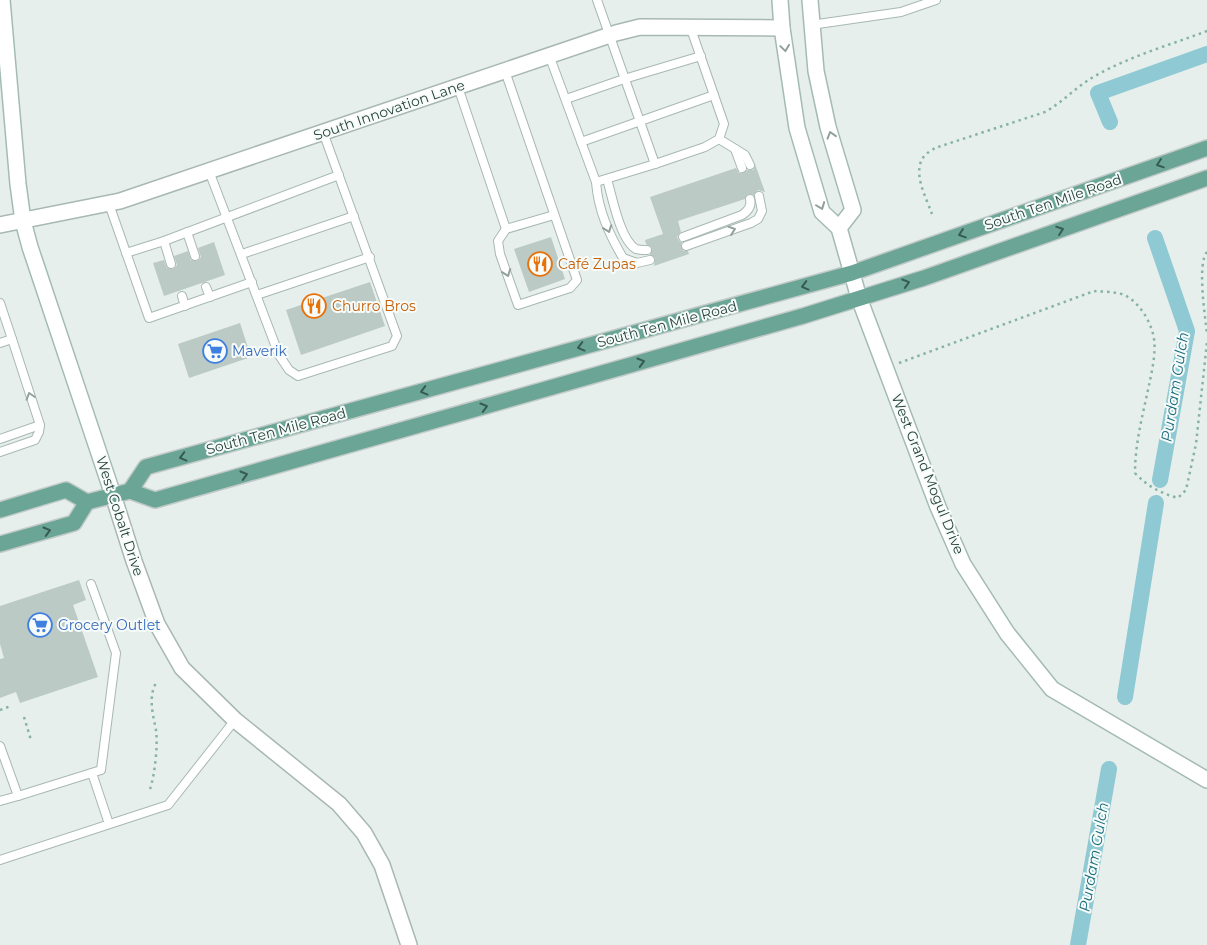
<svg xmlns="http://www.w3.org/2000/svg" width="1207" height="945" font-family="Montserrat,sans-serif">
	<rect width="100%" height="100%" fill="#e6efeb"/>
	<g fill="none" stroke-linecap="round" stroke-linejoin="round">
		<g stroke="#8ec9d4" stroke-width="16">
			<path d="M1110,122L1098,93L1207,54"/>
			<path d="M1155,238L1187,331L1160,480"/>
			<path d="M1125,697L1156,503"/>
			<path d="M1078,945L1109,769"/>
		</g>
	</g>
	<g fill="#bbcac4">
		<path d="M755,164L765,192L758,190L754,195L748,194L745,199L678,221L681,232L677,237L679,241L682,242L681,247L683,251H688L689,254L654,266L655,258L650,255L652,248L646,244L645,240L663,234L650,197L736,168L739,173H743L747,170H753Z"/>
		<path d="M551,237L565,279L529,292L514,249Z"/>
		<path d="M214,242L225,275L164,296L153,263L164,260L167,268L173,269L177,265L174,256L188,251L191,260L197,261L201,257L198,248Z"/>
		<path d="M370,282L385,326L301,355L286,310Z"/>
		<path d="M240,323L251,357L189,378L178,344Z"/>
		<path d="M79,580L86,600L73,605L98,677L20,703L16,692L0,698V659L4,658L0,644V606Z"/>
	</g>
	<g fill="none" stroke-linecap="round" stroke-linejoin="round">
		<g stroke="#a8b8b2" stroke-width="10">
			<g id="lane">
				<path d="M811,25L901,12L936,0"/>
				<path d="M549,55L596,182L655,164L597,0"/>
				<path d="M505,71L577,280L570,288L518,305L500,254L498,241L506,229"/>
				<path d="M458,87L506,229L554,215"/>
				<path d="M566,99L624,79L701,56"/>
				<path d="M719,139L745,155L750,165"/>
				<path d="M581,142L714,95"/>
				<path d="M735,149L742,168"/>
				<path d="M655,164L705,147L719,139L724,124L691,29"/>
				<path d="M209,171L279,355L289,370L298,376L392,346L397,336L323,132"/>
				<path d="M607,179C612,196 620,240 636,249C639,250 643,250 647,250"/>
				<path d="M596,182C598,210 609,234 623,258L637,263L650,260"/>
				<path d="M109,204L149,318L252,282"/>
				<path d="M187,232L195,256"/>
				<path d="M683,237L742,215C748,211 752,206 750,199"/>
				<path d="M164,241L171,264"/>
				<path d="M686,246L751,223L758,219L762,211L759,196"/>
				<path d="M126,253L164,241L339,175"/>
				<path d="M242,254L354,216"/>
				<path d="M206,287L210,297"/>
				<path d="M257,295L370,257"/>
				<path d="M182,296L185,306"/>
				<path d="M0,303L12,339L0,343"/>
				<path d="M0,439L40,425"/>
				<path d="M0,452L35,440L39,432L40,425L12,339"/>
				<path d="M0,746L18,796L101,770L116,653L91,584"/>
				<path d="M92,773L109,824"/>
				<path d="M0,801L18,796"/>
				<path d="M0,860L168,805L235,720"/>
			</g>
		</g>
		<g stroke="#a8b8b2" stroke-width="18">
			<g id="street">
				<path d="M0,225L120,201L616,33L640,27L782,28"/>
				<path d="M113,495L134,561L157,624L182,668L235,720L339,804L364,833L382,865L409,945"/>
			</g>
		</g>
		<g stroke="#a4bbb3" stroke-width="18">
			<g id="secondary">
				<path d="M2,0L18,184L23,221L30,247L113,495"/>
				<path d="M780,0L782,28L797,128L822,212L839,228L859,298L938,507L963,564L1007,633L1052,689L1207,780"/>
				<path d="M810,0L816,71L828,127L853,210L839,228"/>
			</g>
		</g>
		<g stroke="#c2cac8" stroke-width="18">
			<g id="primary">
				<path d="M130,491L146,467L852,273L1207,148"/>
				<path d="M0,510L66,490L87,502L130,491L155,500L803,316L924,278L1207,178"/>
				<path d="M0,544L74,523L87,502"/>
			</g>
		</g>
		<g stroke="#86b3a5" stroke-width="2.5" stroke-dasharray="2.5 4" stroke-linecap="butt">
			<path d="M932,214C926,197 911,171 925,155C927,153 932,150 935,148L1045,112C1063,102 1077,86 1095,76C1130,56 1170,45 1207,31"/>
			<path d="M1207,252C1197,263 1205,317 1207,333"/>
			<path d="M899,363L1094,291C1105,292 1118,291 1128,297C1141,305 1152,324 1154,339C1156,353 1152,371 1149,385C1143,414 1135,443 1135,473C1147,486 1160,493 1178,498L1186,490L1196,444L1207,342"/>
			<path d="M0,710L11,706"/>
			<path d="M24,717L31,740"/>
			<path d="M150,789C155,774 158,745 156,730C153,715 148,697 156,683"/>
		</g>
		<use href="#lane" stroke="#fff" stroke-width="8"/>
		<use href="#street" stroke="#fff" stroke-width="15"/>
		<use href="#secondary" stroke="#fff" stroke-width="15"/>
		<use href="#primary" stroke="#6aa596" stroke-width="15"/>
	</g>
	<defs><path id="oneway-chevron" d="M-2-3.5L2.5 0L-2 3.5" fill="none" stroke-width="1.6" stroke-linecap="round" stroke-linejoin="round" transform="scale(1.25)"/></defs>
	<g stroke="#92a09c">
		<use href="#oneway-chevron" transform="translate(785 48) rotate(82)"/>
		<use href="#oneway-chevron" transform="translate(831 135) rotate(-107)"/>
		<use href="#oneway-chevron" transform="translate(821 206) rotate(69)"/>
		<use href="#oneway-chevron" transform="translate(608 229) rotate(70)"/>
		<use href="#oneway-chevron" transform="translate(732 230) rotate(-19)"/>
		<use href="#oneway-chevron" transform="translate(507 273) rotate(70)"/>
		<use href="#oneway-chevron" transform="translate(30 396) rotate(-108)"/>
	</g>
	<g stroke="#365b51">
		<use href="#oneway-chevron" transform="translate(1160 164) rotate(161)"/>
		<use href="#oneway-chevron" transform="translate(1060 230) rotate(-19)"/>
		<use href="#oneway-chevron" transform="translate(962 234) rotate(161)"/>
		<use href="#oneway-chevron" transform="translate(906 283) rotate(-17)"/>
		<use href="#oneway-chevron" transform="translate(805 286) rotate(165)"/>
		<use href="#oneway-chevron" transform="translate(581 347) rotate(165)"/>
		<use href="#oneway-chevron" transform="translate(641 362) rotate(-16)"/>
		<use href="#oneway-chevron" transform="translate(424 391) rotate(165)"/>
		<use href="#oneway-chevron" transform="translate(484 407) rotate(-16)"/>
		<use href="#oneway-chevron" transform="translate(183 457) rotate(165)"/>
		<use href="#oneway-chevron" transform="translate(244 475) rotate(-16)"/>
		<use href="#oneway-chevron" transform="translate(47 531) rotate(-16)"/>
	</g>
	<defs>
		<g id="restaurant-ring" transform="scale(1.25)"><circle r="9.5" fill="#f7fbf9" stroke="#e8710a" stroke-width="1.5"/><path d="M-5-6h1v4h1v-4h1v4h1v-4h1v5L-1.5 .5V6h-2V.5L-5-1ZM5-6V6H3V1.5H1.5Q1.5-4 5-6Z" fill="#e8710a"/></g>
		<g id="supermarket-ring" transform="scale(1.25)"><circle r="9.5" fill="#f7fbf9" stroke="#3f7fe0" stroke-width="1.5"/><path d="M-6-5.5h2.5l.6 2H6L4.5 2H-2.5L-4.4-4H-6ZM-1.5 3.2a1.3 1.3 0 1 0 .1 0ZM3 3.2a1.3 1.3 0 1 0 .1 0Z" fill="#3f7fe0"/></g>
	</defs>
	<g fill-rule="evenodd">
		<use href="#restaurant-ring" x="540" y="264"/>
		<use href="#restaurant-ring" x="314" y="306"/>
		<use href="#supermarket-ring" x="215" y="351"/>
		<use href="#supermarket-ring" x="40" y="625"/>
	</g>
	<g text-anchor="middle" stroke-width="4" stroke-linejoin="round" paint-order="stroke">
		<g font-size="14" fill="#24423a" stroke="#f7fbf9">
			<text transform="translate(389 110) rotate(-19)" y="5">South Innovation Lane</text>
			<text transform="translate(1053 202) rotate(-19)" y="5">South Ten Mile Road</text>
			<text transform="translate(667 324) rotate(-15)" y="5">South Ten Mile Road</text>
			<text transform="translate(276 431) rotate(-15)" y="5">South Ten Mile Road</text>
			<text transform="translate(928 474) rotate(68)" y="5">West Grand Mogul Drive</text>
			<text transform="translate(120 516) rotate(72)" y="5">West Cobalt Drive</text>
		</g>
		<g font-size="14" fill="#c56008" stroke="#f7fbf9" text-anchor="start">
			<text x="558" y="269">Café Zupas</text>
			<text x="332" y="311">Churro Bros</text>
		</g>
		<g font-size="14" fill="#366cbe" stroke="#f7fbf9" text-anchor="start">
			<text x="232" y="356">Maverik</text>
			<text x="58" y="630">Grocery Outlet</text>
		</g>
		<g font-size="15" font-style="italic" fill="#1c6f80" stroke="#f7fbf9">
			<text transform="translate(1175 387) rotate(-81)" y="5">Purdam Gulch</text>
			<text transform="translate(1094 857) rotate(-80)" y="5">Purdam Gulch</text>
		</g>
	</g>
</svg>
